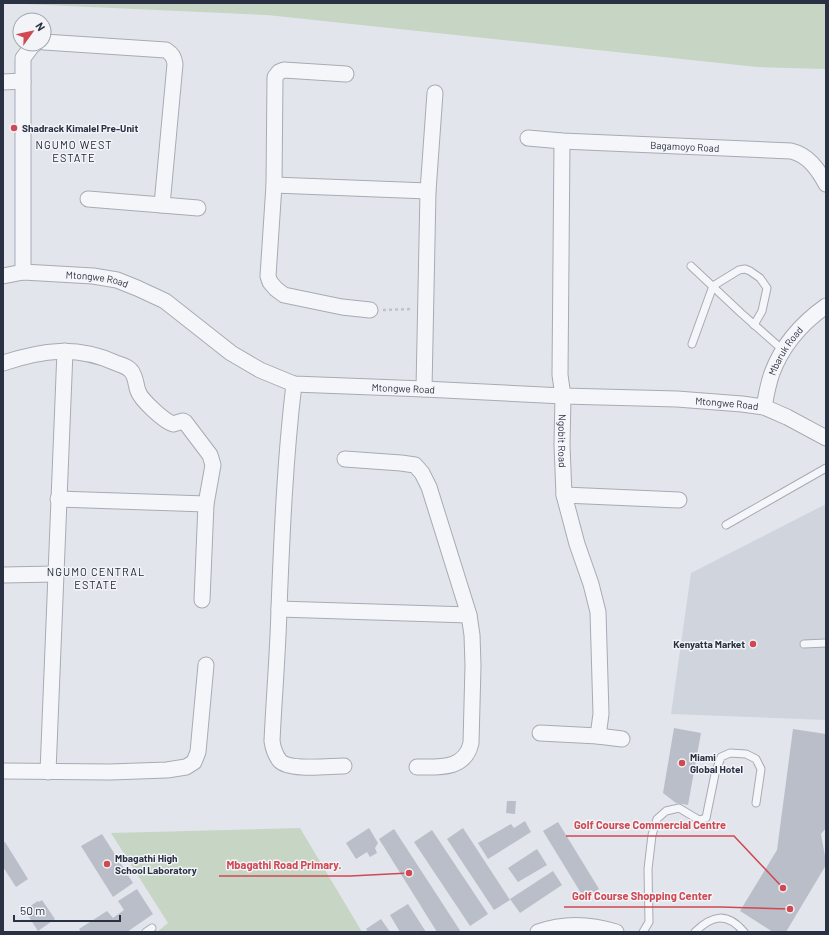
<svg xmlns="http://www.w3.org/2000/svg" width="829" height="935" font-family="Barlow,sans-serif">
	<rect width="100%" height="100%" fill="#e2e5eb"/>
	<path fill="#d0d4dd" d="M826,504V720L671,714L691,573Z"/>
	<g fill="#c7d5c4">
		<path d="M3,3H826V69L757,67L267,15Z"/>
		<path d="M300,828L362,932H157L168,923L111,833Z"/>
	</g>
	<g fill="#babec8">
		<path d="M674,728L701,733L688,805L676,803L663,793Z"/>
		<path d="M793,729L826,734V828L821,834L825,856L826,858V865L786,932H773L740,911L777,850Z"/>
		<path d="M507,801H516L515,814L506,813Z"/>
		<path d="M525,821L531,832L488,859L478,843L511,824L514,828Z"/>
		<path d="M558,822L599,889L584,898L543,831Z"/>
		<path d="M369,828L378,843L375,848L377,853L370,857L367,852L356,859L346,843Z"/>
		<path d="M463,828L510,900L494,910L447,839Z"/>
		<path d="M394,829L461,932H437L379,839Z"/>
		<path d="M432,830L488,914L470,926L414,842Z"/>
		<path d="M102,834L133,883L113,897L81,846Z"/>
		<path d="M5,842L28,879L16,887L3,867V843Z"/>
		<path d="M537,849L547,865L518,882L508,868Z"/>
		<path d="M553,871L562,885L520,913L510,899Z"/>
		<path d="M137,889L153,914L127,932H81L79,929L107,911L113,918L124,910L118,901Z"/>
		<path d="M42,900L55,919L38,931L25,911L28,909L27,908L38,901L39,902Z"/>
		<path d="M408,904L426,932H400L390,915Z"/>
		<path d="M381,919L390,932H368L366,929Z"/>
	</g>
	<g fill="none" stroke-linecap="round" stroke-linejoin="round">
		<g stroke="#a7abb5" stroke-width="9">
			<g id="service">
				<path d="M691,266L741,313L784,351"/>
				<path d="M692,344L713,286L739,270L745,269L750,271L760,278L767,288L762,311L754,325"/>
				<path d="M726,525L826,468"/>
				<path d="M804,644L826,643"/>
				<path d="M146,932L152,928"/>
				<path d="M643,932L649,922L648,869L652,835L657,819L666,811L679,808L699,820L706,818L715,774L721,757L730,753L746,754L756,759L761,769L756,803"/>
				<path d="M695,932C712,915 727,912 744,932"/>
			</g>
		</g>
		<g stroke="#a7abb5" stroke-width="17">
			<g id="minor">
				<path d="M44,42L166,50C172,54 174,57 175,64L162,205L88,199"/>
				<path d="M346,74L284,70L279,72L275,77L274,185L268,276L270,282L276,289L284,295L342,307L370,310"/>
				<path d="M3,82L23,81"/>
				<path id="s1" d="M528,138L562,141L791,151C808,155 818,169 826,184"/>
				<path id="s2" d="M562,141L560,375L563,396L562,445L564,495L577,544L591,584L598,612L601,714L598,736"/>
				<path d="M274,185L428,191"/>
				<path d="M162,205L198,208"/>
				<path d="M23,272V58L32,46L35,44"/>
				<path id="s3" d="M3,276L23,272L93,276L117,280L137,288L165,301L231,353L260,370L294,384L424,389L563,396L677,399L742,404L764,407L787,417L826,438"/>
				<path d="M3,363C43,350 76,345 116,363C122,365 130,367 133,374C136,379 136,386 138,391C141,400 164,421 173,424L183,421L185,422L210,455L213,465L206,504L202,600"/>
				<path d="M294,384C285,459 282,533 279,608C278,652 274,697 272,741C273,748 275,755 280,761C290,771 329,766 344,766"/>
				<path d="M424,389L428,191L435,93"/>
				<path id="s4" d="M764,407C766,396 768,384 772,373C782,346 802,323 826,306"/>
				<path d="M345,459L401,463L415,465L422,473L429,487L469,615L472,635L473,666L471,743C465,770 439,767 417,767"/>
				<path d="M564,495L679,500"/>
				<path d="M58,499L206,504"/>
				<path d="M3,575L56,574"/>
				<path d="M279,609L469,615"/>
				<path d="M540,733L598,736L622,739"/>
				<path d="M3,771L110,772L167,770L186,767L194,762L198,752L206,665"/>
				<path d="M48,772L65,351"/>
				<path d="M538,932C563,923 591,924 616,932"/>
			</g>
		</g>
		<path stroke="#c0c3ca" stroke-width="2.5" stroke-dasharray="3 3" stroke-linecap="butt" d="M383,310L412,309"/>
		<use href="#service" stroke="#f5f6f9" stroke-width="7"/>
		<use href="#minor" stroke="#f5f6f9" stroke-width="15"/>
	</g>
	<g fill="#cf4852" stroke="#f2f4f8" stroke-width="1.5">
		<circle cx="14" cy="128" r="4"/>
		<circle cx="753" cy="644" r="4"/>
		<circle cx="682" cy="763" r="4"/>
		<circle cx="107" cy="864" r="4"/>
	</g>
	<g text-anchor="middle" stroke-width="3" stroke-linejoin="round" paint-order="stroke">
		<g font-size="10" font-weight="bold" fill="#2a3143" stroke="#f2f4f8" text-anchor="start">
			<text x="22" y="132">Shadrack Kimalel Pre-Unit</text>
			<text x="745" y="648" text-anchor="end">Kenyatta Market</text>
			<text x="690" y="761">Miami<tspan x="690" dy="12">Global Hotel</tspan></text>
			<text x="115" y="862">Mbagathi High<tspan x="115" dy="12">School Laboratory</tspan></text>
		</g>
		<g font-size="10" fill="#2a3143" stroke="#f2f4f8">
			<text dy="4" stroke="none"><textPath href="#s1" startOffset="157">Bagamoyo Road</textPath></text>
			<text dy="4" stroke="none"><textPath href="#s3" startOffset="95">Mtongwe Road</textPath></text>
			<text dy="4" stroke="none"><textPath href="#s4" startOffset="61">Mbaruk Road</textPath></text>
			<text dy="4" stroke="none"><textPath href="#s3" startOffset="431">Mtongwe Road</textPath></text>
			<text dy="4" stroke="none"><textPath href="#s3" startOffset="755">Mtongwe Road</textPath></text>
			<text dy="4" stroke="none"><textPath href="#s2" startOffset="300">Ngobit Road</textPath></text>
		</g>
		<g font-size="11" letter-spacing="1" fill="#1c2234" stroke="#f2f4f8">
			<text x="74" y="149">NGUMO WEST<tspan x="74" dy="13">ESTATE</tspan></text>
			<text x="96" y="576">NGUMO CENTRAL<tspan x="96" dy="13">ESTATE</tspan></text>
		</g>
	</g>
	<path fill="none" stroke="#cf4852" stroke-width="1.5" d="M783 888L734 836H566M409 873L350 876H219M790 909L720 907H564"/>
	<g fill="#cf4852" stroke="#f2f4f8" stroke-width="1.5">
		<circle cx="783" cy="888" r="4"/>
		<circle cx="409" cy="873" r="4"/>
		<circle cx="790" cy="909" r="4"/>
	</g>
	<g font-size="11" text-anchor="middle" font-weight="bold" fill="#cf4852" stroke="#f2f4f8" stroke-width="3" stroke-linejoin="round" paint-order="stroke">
		<text x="650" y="829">Golf Course Commercial Centre</text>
		<text x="284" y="869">Mbagathi Road Primary.</text>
		<text x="642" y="900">Golf Course Shopping Center</text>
	</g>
	<rect width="829" height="935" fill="none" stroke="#2a3143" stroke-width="8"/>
	<g transform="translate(32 32) rotate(57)"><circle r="19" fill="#f2f4f8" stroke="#a2a6b0"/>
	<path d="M0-3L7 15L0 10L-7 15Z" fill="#cf4852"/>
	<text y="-6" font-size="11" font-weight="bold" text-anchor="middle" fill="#2a3143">N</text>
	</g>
	<path d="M14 915v6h106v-6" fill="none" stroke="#2a3143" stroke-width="2"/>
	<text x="20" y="915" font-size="12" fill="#2a3143" stroke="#f2f4f8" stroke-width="3" paint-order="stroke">50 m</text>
</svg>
